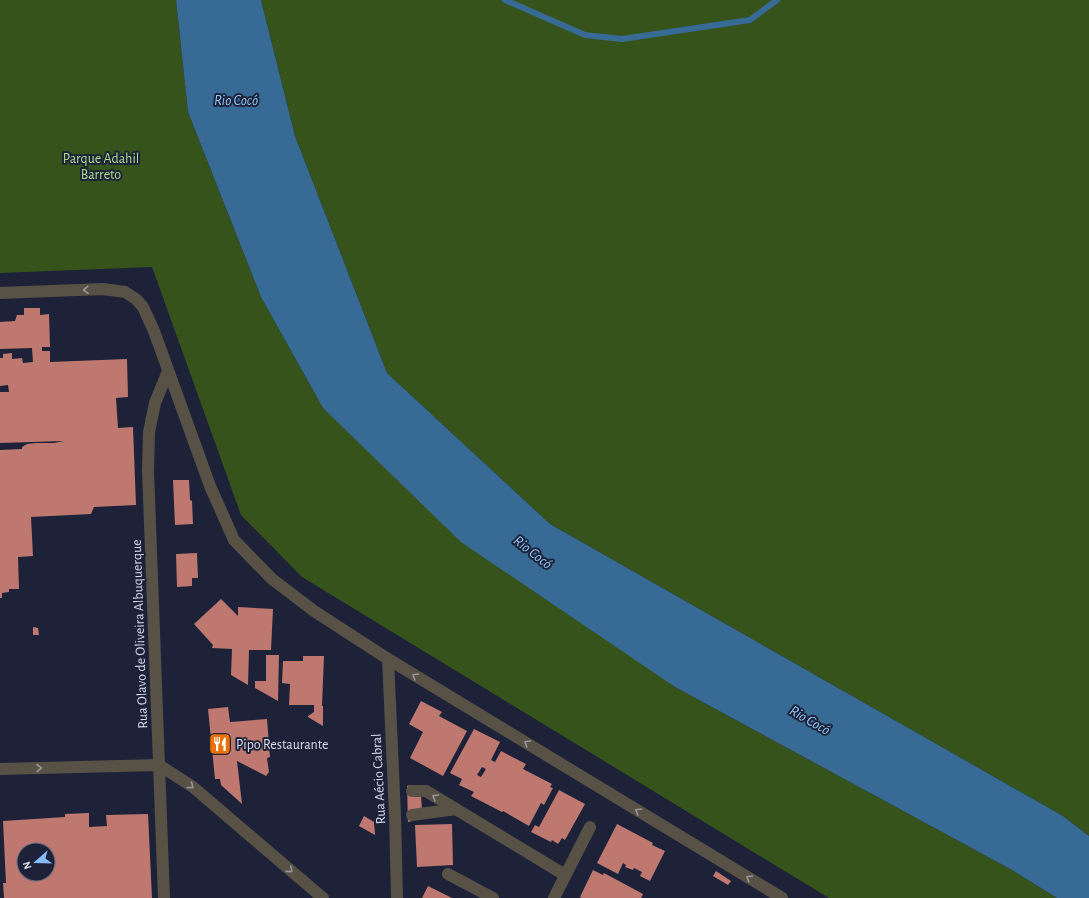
<svg xmlns="http://www.w3.org/2000/svg" width="1089" height="898" font-family="'Alegreya Sans',sans-serif">
	<rect width="100%" height="100%" fill="#1d2238"/>
	<g fill="#36531c">
		<path d="M0,0H176L188,112L261,297L323,408L675,687L1012,870L1057,898H829L302,577L241,515L152,267L0,273Z"/>
		<path d="M261,0H1089V836L1063,816L550,524L387,373L295,136Z"/>
	</g>
	<path fill="#386a96" d="M176,0H261L295,136L387,373L550,524L1063,816L1089,836V898H1057L1012,870L675,687L461,542L323,408L261,297L188,112Z"/>
	<g fill="none" stroke-linecap="round" stroke-linejoin="round">
		<path stroke="#386a96" stroke-width="6" d="M505,0L585,35L622,39L750,20L777,0"/>
	</g>
	<g fill="#be7870" fill-rule="evenodd">
		<path d="M24,308H40V315L49,314L50,347H42V351H50V362L127,359L128,397L116,398L118,428L133,427L136,505L94,507L91,514L31,517L33,556L18,557L19,589H9V592L2,593V598H0V450L22,449V447L27,444L36,443H54L64,441L0,443V392H9L8,385L0,386V358H3V354L12,353V359L22,358L23,363L33,362L32,348L0,349V322L15,321L17,315H24Z"/>
		<path d="M173,480H189L190,500L192,501L193,524L175,525Z"/>
		<path d="M197,553L198,578H192V586L177,587L176,554Z"/>
		<path d="M221,599L238,616V607L273,609L271,650H249L248,685L231,675L232,649L212,648L213,645L194,624Z"/>
		<path d="M33,627L38,628L39,635H33Z"/>
		<path d="M266,655H279L278,701L255,688V681H266Z"/>
		<path d="M303,656H324L322,706H323V726L308,717V716L314,712V705H289L290,684L282,683L283,661H303Z"/>
		<path d="M421,701L442,712L439,716L467,731L443,776L410,758L423,732L409,724Z"/>
		<path d="M228,707L230,722L267,719L270,757L267,758L269,772L266,776L237,761L242,804L221,785L220,779H215L208,709Z"/>
		<path d="M474,729L500,742L491,760L495,762L501,751L526,764L523,769L552,784L550,787L553,788L544,805L541,803L529,826L503,811L502,812L471,796L474,792L459,785L462,779L450,773ZM482,767L486,769L481,777L477,775Z"/>
		<path d="M411,785L421,795L422,811H412V821L408,822L407,786Z"/>
		<path d="M559,790L585,804L565,840L562,838L558,844L552,840L551,842L531,832L535,825L539,827Z"/>
		<path d="M89,813V827L107,826L106,815L148,814L152,898H4L3,883H6L3,821L65,817V814ZM24,850H48V874H24Z"/>
		<path d="M364,816L374,822L375,835L359,826Z"/>
		<path d="M452,824L453,865L417,867L415,825Z"/>
		<path d="M617,824L653,843L652,845L665,851L650,881L640,876L642,872L634,868L633,870L625,867L626,865L623,863L618,874L597,863Z"/>
		<path d="M593,870L603,875L604,873L643,894L641,898H582L580,897Z"/>
		<path d="M716,871L731,881L728,885L713,876Z"/>
		<path d="M428,886L452,898H422Z"/>
	</g>
	<g fill="none" stroke-linecap="round" stroke-linejoin="round">
		<g stroke="#575146" stroke-width="12">
			<path d="M0,293L103,289L125,292L136,299L143,307L154,331L210,486L234,540L272,579L314,611L388,659L782,898"/>
			<path d="M388,659L395,815L397,898"/>
			<path d="M0,769L159,765L193,787L323,898"/>
			<path d="M412,791H426L565,875"/>
			<path d="M412,815L456,809"/>
			<path d="M448,874L493,898"/>
			<path d="M164,898L148,471L149,432L155,403L168,371"/>
			<path d="M554,898L590,827"/>
		</g>
	</g>
	<defs><path id="oneway-chevron" d="M-2-3.5L2.5 0L-2 3.5" fill="none" stroke-width="1.6" stroke-linecap="round" stroke-linejoin="round"/></defs>
	<g stroke="#989799">
		<use href="#oneway-chevron" transform="translate(86 290) rotate(178)"/>
		<use href="#oneway-chevron" transform="translate(415 676) rotate(-149)"/>
		<use href="#oneway-chevron" transform="translate(527 743) rotate(-149)"/>
		<use href="#oneway-chevron" transform="translate(39 768) rotate(-2)"/>
		<use href="#oneway-chevron" transform="translate(191 786) rotate(36)"/>
		<use href="#oneway-chevron" transform="translate(435 797) rotate(-149)"/>
		<use href="#oneway-chevron" transform="translate(638 811) rotate(-149)"/>
		<use href="#oneway-chevron" transform="translate(290 870) rotate(41)"/>
		<use href="#oneway-chevron" transform="translate(749 878) rotate(-149)"/>
	</g>
	<defs>
		<g id="restaurant-square" transform="scale(1.15)"><rect x="-9" y="-9" width="18" height="18" rx="4" fill="#e8710a" stroke="#1d2238"/><path d="M-5-6h1v4h1v-4h1v4h1v-4h1v5L-1.5 .5V6h-2V.5L-5-1ZM5-6V6H3V1.5H1.5Q1.5-4 5-6Z" fill="#fff"/></g>
	</defs>
	<g fill-rule="evenodd">
		<use href="#restaurant-square" x="220" y="744"/>
	</g>
	<g text-anchor="middle" stroke-width="4" stroke-linejoin="round" paint-order="stroke">
		<g font-size="14" fill="#afde8c" stroke="#1d2238">
			<text x="101" y="163">Parque Adahil<tspan x="101" dy="16">Barreto</tspan></text>
		</g>
		<g font-size="14" fill="#d8ddec" stroke="#1d2238">
			<text transform="translate(139 634) rotate(-92)" y="5">Rua Olavo de Oliveira Albuquerque</text>
			<text transform="translate(378 779) rotate(-93)" y="5">Rua Aécio Cabral</text>
		</g>
		<g font-size="14" fill="#d8ddec" stroke="#1d2238" text-anchor="start">
			<text x="236" y="749">Pipo Restaurante</text>
		</g>
		<g font-size="15" font-style="italic" fill="#90cafe" stroke="#1d2238">
			<text x="236" y="105">Rio Cocó</text>
			<text transform="translate(533 552) rotate(38)" y="5">Rio Cocó</text>
			<text transform="translate(810 720) rotate(30)" y="5">Rio Cocó</text>
		</g>
	</g>
	<g transform="translate(36 862) rotate(250)"><circle r="19" fill="#1d2238" stroke="#686d80"/>
	<path d="M0-3L7 15L0 10L-7 15Z" fill="#85bbfb"/>
	<text y="-6" font-size="11" font-weight="bold" text-anchor="middle" fill="#d8ddec">N</text>
	</g>
</svg>
